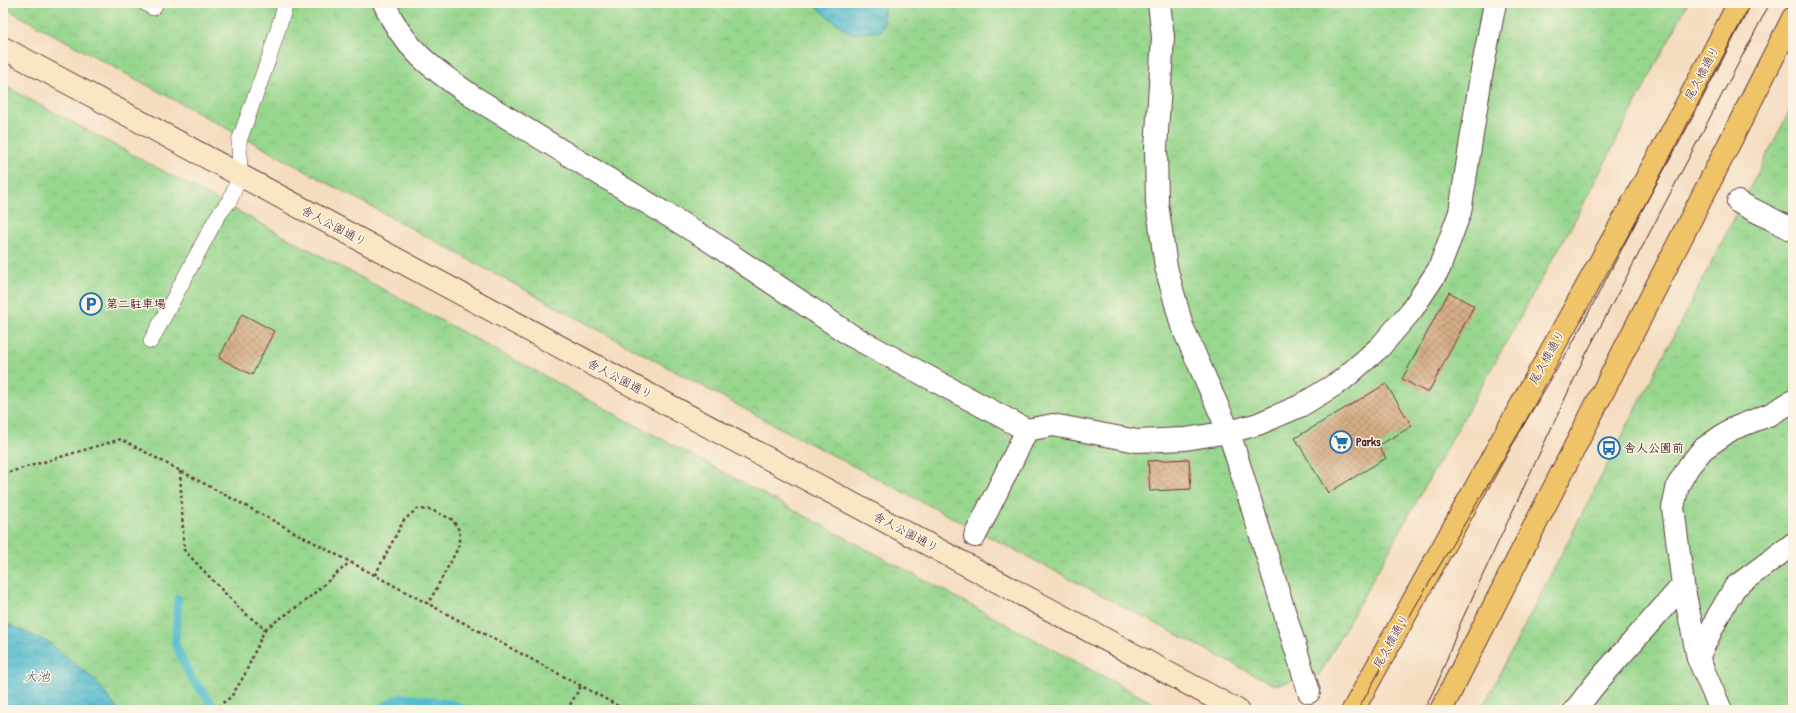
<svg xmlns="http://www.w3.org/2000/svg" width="1796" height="713" font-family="'Patrick Hand','Klee One',sans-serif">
	<defs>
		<pattern id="park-crowns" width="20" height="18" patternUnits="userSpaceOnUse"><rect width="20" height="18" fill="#96d68d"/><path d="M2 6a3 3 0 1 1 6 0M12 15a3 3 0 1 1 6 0" fill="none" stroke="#83b77a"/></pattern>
		<pattern id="water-waves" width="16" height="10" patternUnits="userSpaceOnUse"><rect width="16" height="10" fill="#52bcce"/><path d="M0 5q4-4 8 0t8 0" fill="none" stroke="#4698a7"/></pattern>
		<pattern id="building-cross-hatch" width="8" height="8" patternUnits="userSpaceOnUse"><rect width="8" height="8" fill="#d5ad85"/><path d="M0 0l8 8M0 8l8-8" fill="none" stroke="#af8c6d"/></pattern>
	</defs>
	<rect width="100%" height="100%" fill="#fcf5e5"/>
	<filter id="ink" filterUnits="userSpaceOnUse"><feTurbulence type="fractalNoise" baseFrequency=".025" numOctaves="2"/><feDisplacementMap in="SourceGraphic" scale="8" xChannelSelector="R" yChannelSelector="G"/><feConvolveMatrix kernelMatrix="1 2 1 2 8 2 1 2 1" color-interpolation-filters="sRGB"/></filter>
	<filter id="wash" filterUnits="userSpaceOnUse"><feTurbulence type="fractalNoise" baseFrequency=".012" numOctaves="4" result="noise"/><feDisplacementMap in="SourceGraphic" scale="16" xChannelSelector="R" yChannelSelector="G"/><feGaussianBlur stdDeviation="0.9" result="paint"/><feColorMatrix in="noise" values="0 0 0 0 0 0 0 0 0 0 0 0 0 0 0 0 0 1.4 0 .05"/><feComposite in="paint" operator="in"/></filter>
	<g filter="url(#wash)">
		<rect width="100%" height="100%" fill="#f5dcbf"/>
		<g fill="url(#park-crowns)" stroke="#707a5c">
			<path d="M3,3H1688L1577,216L1319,675L1274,685L763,419L3,7Z"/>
			<path d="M3,85L1166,710H3Z"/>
			<path d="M1793,104V710H1481Z"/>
		</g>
		<g fill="url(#water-waves)" stroke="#4e6e7c">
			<path d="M812,3H884V24L881,31L851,34L828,17Z"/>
			<path d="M3,622L50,643L96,681L118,710H3Z"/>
		</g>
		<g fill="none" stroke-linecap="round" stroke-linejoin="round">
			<g stroke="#52bcce" stroke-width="8">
				<path d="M178,598L175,644L191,678L217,710"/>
				<path d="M377,710L402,697L453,704L464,710"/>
			</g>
		</g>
		<g id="blocks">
			<g fill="url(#building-cross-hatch)">
				<path d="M1449,292L1474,306L1428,393L1402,379Z"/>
				<path d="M242,314L274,331L252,375L219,358Z"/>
				<path d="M1386,384L1412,426L1378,446L1386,458L1328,493L1295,438Z"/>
				<path d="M1189,459L1191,489L1150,491L1148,461Z"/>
			</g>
		</g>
	</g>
	<g filter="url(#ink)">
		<use href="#blocks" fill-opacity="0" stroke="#643b41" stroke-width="1"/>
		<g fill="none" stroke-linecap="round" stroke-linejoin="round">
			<g stroke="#643b41" stroke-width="16">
				<g id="lane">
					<path d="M145,3L153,8L156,3"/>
					<path d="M151,341L217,217L230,200L240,176L239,141L270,55L286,3"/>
				</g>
			</g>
			<g stroke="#643b41" stroke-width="24">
				<g id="street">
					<path d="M384,3C404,50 434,70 475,98L707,239L852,336L1027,430"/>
					<path d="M1159,3L1163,37L1156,148L1157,203L1166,267L1182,326L1229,432L1309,692"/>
					<path d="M1738,202L1793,230"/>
					<path d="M975,536L1027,430L1053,425L1137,441L1185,439L1229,432L1258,424L1300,406L1341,381L1380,347L1411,311L1439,269L1460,212L1481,76L1495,3"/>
					<path d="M1698,658L1718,616L1735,587L1793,544"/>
					<path d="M1575,710L1597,682L1683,585"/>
					<path d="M1721,710L1698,658L1683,585L1673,508L1678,485L1689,466L1703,449L1732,429L1771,414L1793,401"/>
				</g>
			</g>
			<g stroke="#643b41" stroke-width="24">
				<path id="secondary" d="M3,48L1237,710"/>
			</g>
			<g stroke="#643b41" stroke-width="24">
				<g id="primary">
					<path d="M1353,710L1673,130L1739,3"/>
					<path d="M1441,710L1793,18"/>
				</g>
			</g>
			<g stroke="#643b41" stroke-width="2.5" stroke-dasharray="3 3" stroke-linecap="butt">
				<path d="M180,471L184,550L241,610L265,629L244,676L231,697L213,710"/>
				<path d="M3,474L121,439L626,710"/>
				<path d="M375,575L404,520L417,509L432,510L453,520L460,532L458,548L428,604"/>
				<path d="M265,629L305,601L350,562"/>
				<path d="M567,710L581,686"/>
			</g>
			<use href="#lane" stroke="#fff" stroke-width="15"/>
			<use href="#street" stroke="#fff" stroke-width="22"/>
			<use href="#secondary" stroke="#f9e7c3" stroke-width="22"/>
			<use href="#primary" stroke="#efc469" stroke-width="22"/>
			<g stroke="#4a1f2b" stroke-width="1">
				<path d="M1358,710L1416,605L1572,344L1751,3"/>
				<path d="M1424,710L1440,677L1460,624L1584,358L1770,3"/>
			</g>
		</g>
	</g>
	<defs>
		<g id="parking-ring" transform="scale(1.15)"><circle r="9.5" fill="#fcf5e5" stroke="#1f6fb2" stroke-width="1.5"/><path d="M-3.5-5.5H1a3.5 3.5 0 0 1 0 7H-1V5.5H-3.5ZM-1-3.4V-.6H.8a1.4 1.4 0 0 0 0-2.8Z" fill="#1f6fb2"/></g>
		<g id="supermarket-ring" transform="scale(1.15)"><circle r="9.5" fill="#fcf5e5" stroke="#1f6fb2" stroke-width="1.5"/><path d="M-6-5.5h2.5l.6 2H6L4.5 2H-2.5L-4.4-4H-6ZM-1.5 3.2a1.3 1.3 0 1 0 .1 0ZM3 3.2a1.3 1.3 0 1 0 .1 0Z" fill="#1f6fb2"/></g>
		<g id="bus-ring" transform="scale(1.15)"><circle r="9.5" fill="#fcf5e5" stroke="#1f6fb2" stroke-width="1.5"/><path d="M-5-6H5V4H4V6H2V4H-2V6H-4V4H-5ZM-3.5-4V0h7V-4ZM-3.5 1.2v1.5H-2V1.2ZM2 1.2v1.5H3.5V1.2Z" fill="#1f6fb2"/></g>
	</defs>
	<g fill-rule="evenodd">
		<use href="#parking-ring" x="91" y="304"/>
		<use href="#supermarket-ring" x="1341" y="442"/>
		<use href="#bus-ring" x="1609" y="448"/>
	</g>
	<g text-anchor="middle" stroke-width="3" stroke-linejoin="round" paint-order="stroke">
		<g font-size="12" fill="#4a1f2b" stroke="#fcf5e5">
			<text transform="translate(1702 73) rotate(-62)" y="4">尾久橋通り</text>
			<text transform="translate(334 226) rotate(28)" y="4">舎人公園通り</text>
			<text transform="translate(1547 357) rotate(-61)" y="4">尾久橋通り</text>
			<text transform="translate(620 379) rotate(28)" y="4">舎人公園通り</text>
			<text transform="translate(906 532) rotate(28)" y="4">舎人公園通り</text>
			<text transform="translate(1391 641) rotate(-61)" y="4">尾久橋通り</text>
		</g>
		<g font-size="12" font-weight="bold" fill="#4a1f2b" stroke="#fcf5e5" text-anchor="start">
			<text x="106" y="308">第二駐車場</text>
			<text x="1356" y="446">Parks</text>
			<text x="1624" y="452">舎人公園前</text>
		</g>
		<g font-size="13" font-style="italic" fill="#4d5664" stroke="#fcf5e5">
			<text x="37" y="681">大池</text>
		</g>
	</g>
	<rect width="1796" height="713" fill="none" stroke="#fcf5e5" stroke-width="16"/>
</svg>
